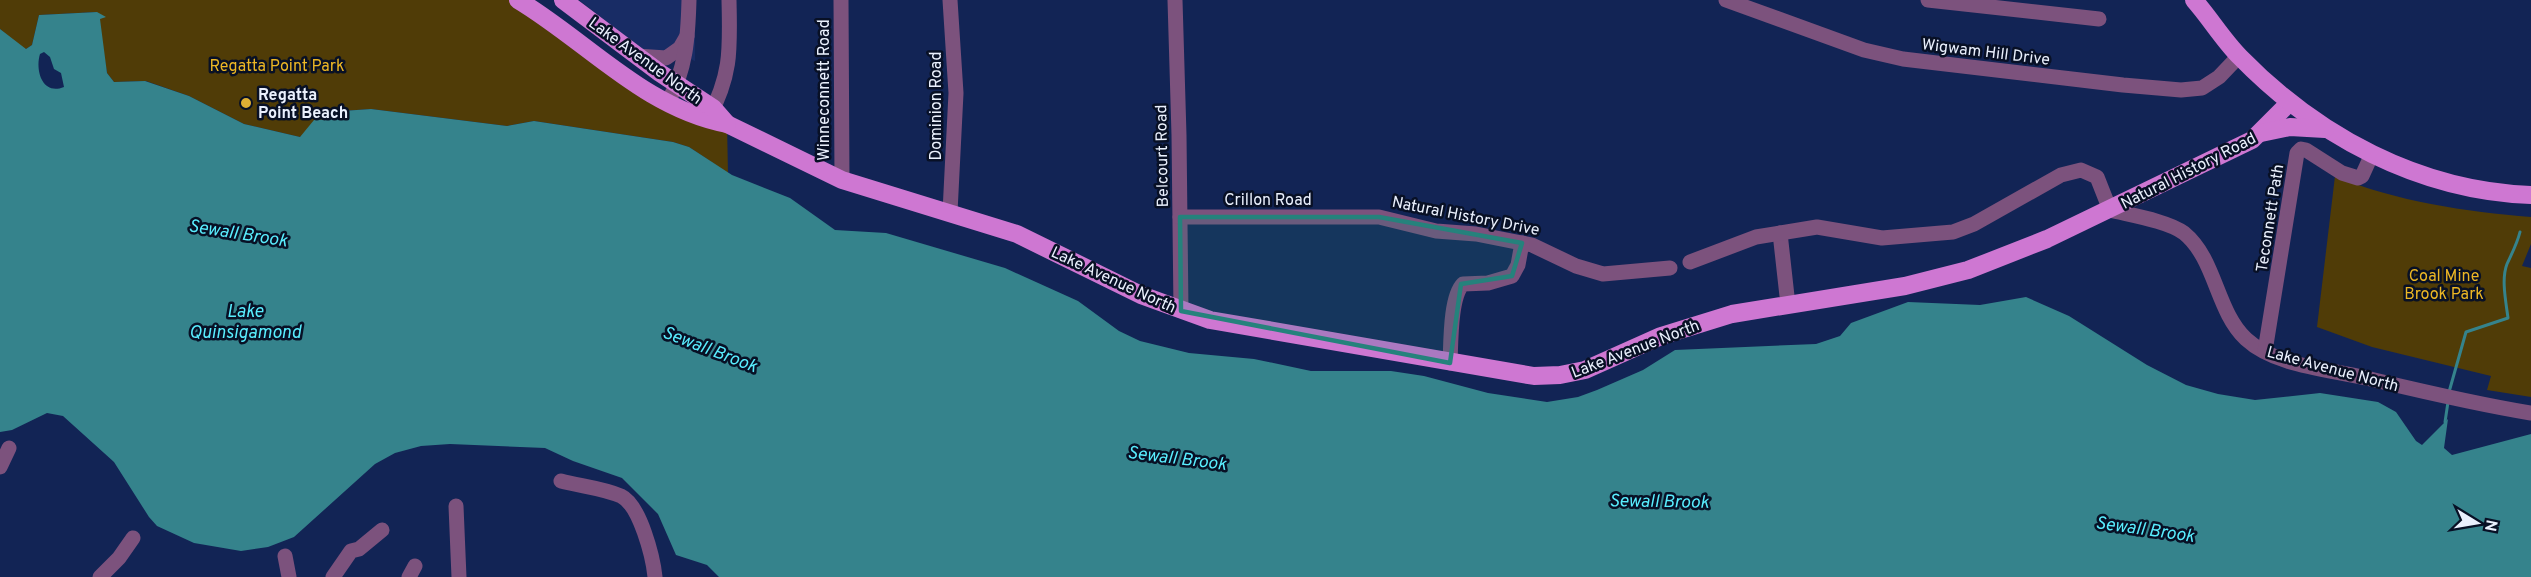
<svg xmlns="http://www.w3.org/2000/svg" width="2531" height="577" font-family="Overpass,sans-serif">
	<rect width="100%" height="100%" fill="#122455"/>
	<path fill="#182c65" d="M579,0H695V61L670,51L647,53Z"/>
	<g fill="#503c07">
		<path d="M0,0H518L602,61L727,124L728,173L689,147L673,142L534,121L507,126L371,109L342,111L332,119L320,121L300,137L244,124L189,96L146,81L114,82L107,73L97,12L39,15L32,45L26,49L22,48L0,29Z"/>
		<path d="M2335,176C2394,201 2467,212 2531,217V244L2522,266L2531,268V397L2487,390L2491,376L2372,347L2317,327Z"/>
	</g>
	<path fill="#35838c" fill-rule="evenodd" d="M97,12L106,17L100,19L107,73L114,82L145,81L189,96L244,124L300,137L314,120L332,119L342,111L371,109L507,126L534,121L673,142L689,147L732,175L790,198L835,230L886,233L1005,268L1078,301L1119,331L1140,341L1189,353L1254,359L1311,371H1391L1424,376L1488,393L1547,402L1578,397L1597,390L1643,370L1675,350L1816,344L1840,336L1851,323L1908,302L1980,305L2026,297L2069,316L2147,365L2186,385L2218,394L2255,400L2320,393L2378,402L2396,412L2416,441L2422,445L2448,419L2444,448L2452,455L2531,434V577H719L707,565L676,555L658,514L622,478L573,461L545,448L450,444L421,446L395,453L375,464L294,537L268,547L241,551L194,543L157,526L149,517L114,462L63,416L47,413L12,430L0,432V29L26,49L32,45L39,15ZM44,52L50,57L54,69L61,73L64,87C42,96 35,70 40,54Z"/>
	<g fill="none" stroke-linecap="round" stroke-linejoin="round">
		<g stroke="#35838c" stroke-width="3">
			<path d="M2449,392L2466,332L2508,318C2506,302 2501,279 2507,264C2512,253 2517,244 2520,232"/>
			<path d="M2445,422L2448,402"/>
		</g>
		<g stroke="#7c527d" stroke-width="15">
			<path d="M841,0L842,180"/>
			<path d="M950,0L956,93L950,212"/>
			<path d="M1175,0L1179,135L1181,311"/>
			<path d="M1726,0L1864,50L1903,59L2123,85L2181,90L2202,88L2219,77L2239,56"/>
			<path d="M1928,0L2099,19"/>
			<path d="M637,56L666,58L680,48L687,36"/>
			<path d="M668,102C686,69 688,37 689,0"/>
			<path d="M708,119C732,74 730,49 729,0"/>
			<path d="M1180,217H1379L1436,231L1476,234L1532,245L1576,266L1603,274L1670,268"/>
			<path d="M1780,233L1788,305"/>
			<path d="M1690,262L1756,237L1817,227L1882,238L1953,232L1974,224L2061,175L2081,170L2097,177L2110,210C2130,215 2168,221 2184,233C2216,259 2216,311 2246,339C2275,366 2328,369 2366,378C2421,391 2475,404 2531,413"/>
			<path d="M2265,351L2297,153L2301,149L2306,150L2342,173L2358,178L2362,176L2372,154"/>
			<path d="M1450,363C1451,344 1450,297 1463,284L1488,283L1512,276L1518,265L1522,243"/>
			<path d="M0,467L9,448"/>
			<path d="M561,481C580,486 603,488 621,496C640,505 653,557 655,577"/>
			<path d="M456,506L459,577"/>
			<path d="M285,556L289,577"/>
			<path d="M100,577L119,558L133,538"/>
			<path d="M333,577L351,551L359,549L382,530"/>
			<path d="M409,577L415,566"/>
		</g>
		<g stroke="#ce77d2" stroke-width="18">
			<path d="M518,0C588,42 644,108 727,124L842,180L1017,234L1141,295L1210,320L1534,376L1560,375L1585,370L1661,336L1732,314L1905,286L1968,270L2047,239L2252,140L2289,103"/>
			<path d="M563,0L660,73L713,108L727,124"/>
			<path d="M2194,0C2210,18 2223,40 2240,57C2317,136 2419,191 2531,195"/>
			<path d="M2261,133L2290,127L2325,129"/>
		</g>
	</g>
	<path fill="#25827c" fill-opacity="0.2" stroke="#25827c" stroke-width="4.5" stroke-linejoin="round" d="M1180,217H1379L1522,243L1512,276L1461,284L1450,363L1181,311Z"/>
	<circle fill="#e0b034" stroke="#081025" stroke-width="2" cx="246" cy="103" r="6"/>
	<g text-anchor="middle" stroke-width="5" stroke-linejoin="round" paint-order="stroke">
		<g font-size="16" fill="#eaf0fd" stroke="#081025">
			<text transform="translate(1986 51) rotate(7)" y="6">Wigwam Hill Drive</text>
			<text transform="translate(646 60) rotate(36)" y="6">Lake Avenue North</text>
			<text transform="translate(823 90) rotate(-90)" y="6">Winneconnett Road</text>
			<text transform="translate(935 106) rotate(-90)" y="6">Dominion Road</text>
			<text transform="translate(1161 156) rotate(-91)" y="6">Belcourt Road</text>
			<text transform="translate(2188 170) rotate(-27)" y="6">Natural History Road</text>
			<text x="1268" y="205">Crillon Road</text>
			<text transform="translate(1466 215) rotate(11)" y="6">Natural History Drive</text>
			<text transform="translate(2269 218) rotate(-81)" y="6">Teconnett Path</text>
			<text transform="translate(1114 279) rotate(25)" y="6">Lake Avenue North</text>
			<text transform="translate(1635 348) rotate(-21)" y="6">Lake Avenue North</text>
			<text transform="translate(2333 368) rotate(15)" y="6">Lake Avenue North</text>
		</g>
		<g font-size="16" fill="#edb724" stroke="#081025">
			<text x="277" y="71">Regatta Point Park</text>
			<text x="2444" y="281">Coal Mine<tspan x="2444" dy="18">Brook Park</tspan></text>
		</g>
		<g font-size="16" font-weight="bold" fill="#eaf0fd" stroke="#081025" text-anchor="start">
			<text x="258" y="100">Regatta<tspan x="258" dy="18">Point Beach</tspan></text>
		</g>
		<g font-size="18" font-style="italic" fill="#59edfe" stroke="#081025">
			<text transform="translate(238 233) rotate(9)" y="6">Sewall Brook</text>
			<text x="245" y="317">Lake<tspan x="245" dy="21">Quinsigamond</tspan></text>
			<text transform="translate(710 349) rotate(21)" y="6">Sewall Brook</text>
			<text transform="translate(1177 458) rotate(7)" y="6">Sewall Brook</text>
			<text transform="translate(1659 501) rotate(1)" y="6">Sewall Brook</text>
			<text transform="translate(2145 529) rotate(8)" y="6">Sewall Brook</text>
		</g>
	</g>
	<g transform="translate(2477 523) rotate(101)" stroke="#081025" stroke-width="4.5" paint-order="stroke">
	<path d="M0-4.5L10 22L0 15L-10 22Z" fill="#eaf0fd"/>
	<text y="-9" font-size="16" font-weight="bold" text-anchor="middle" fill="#eaf0fd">N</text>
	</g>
</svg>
